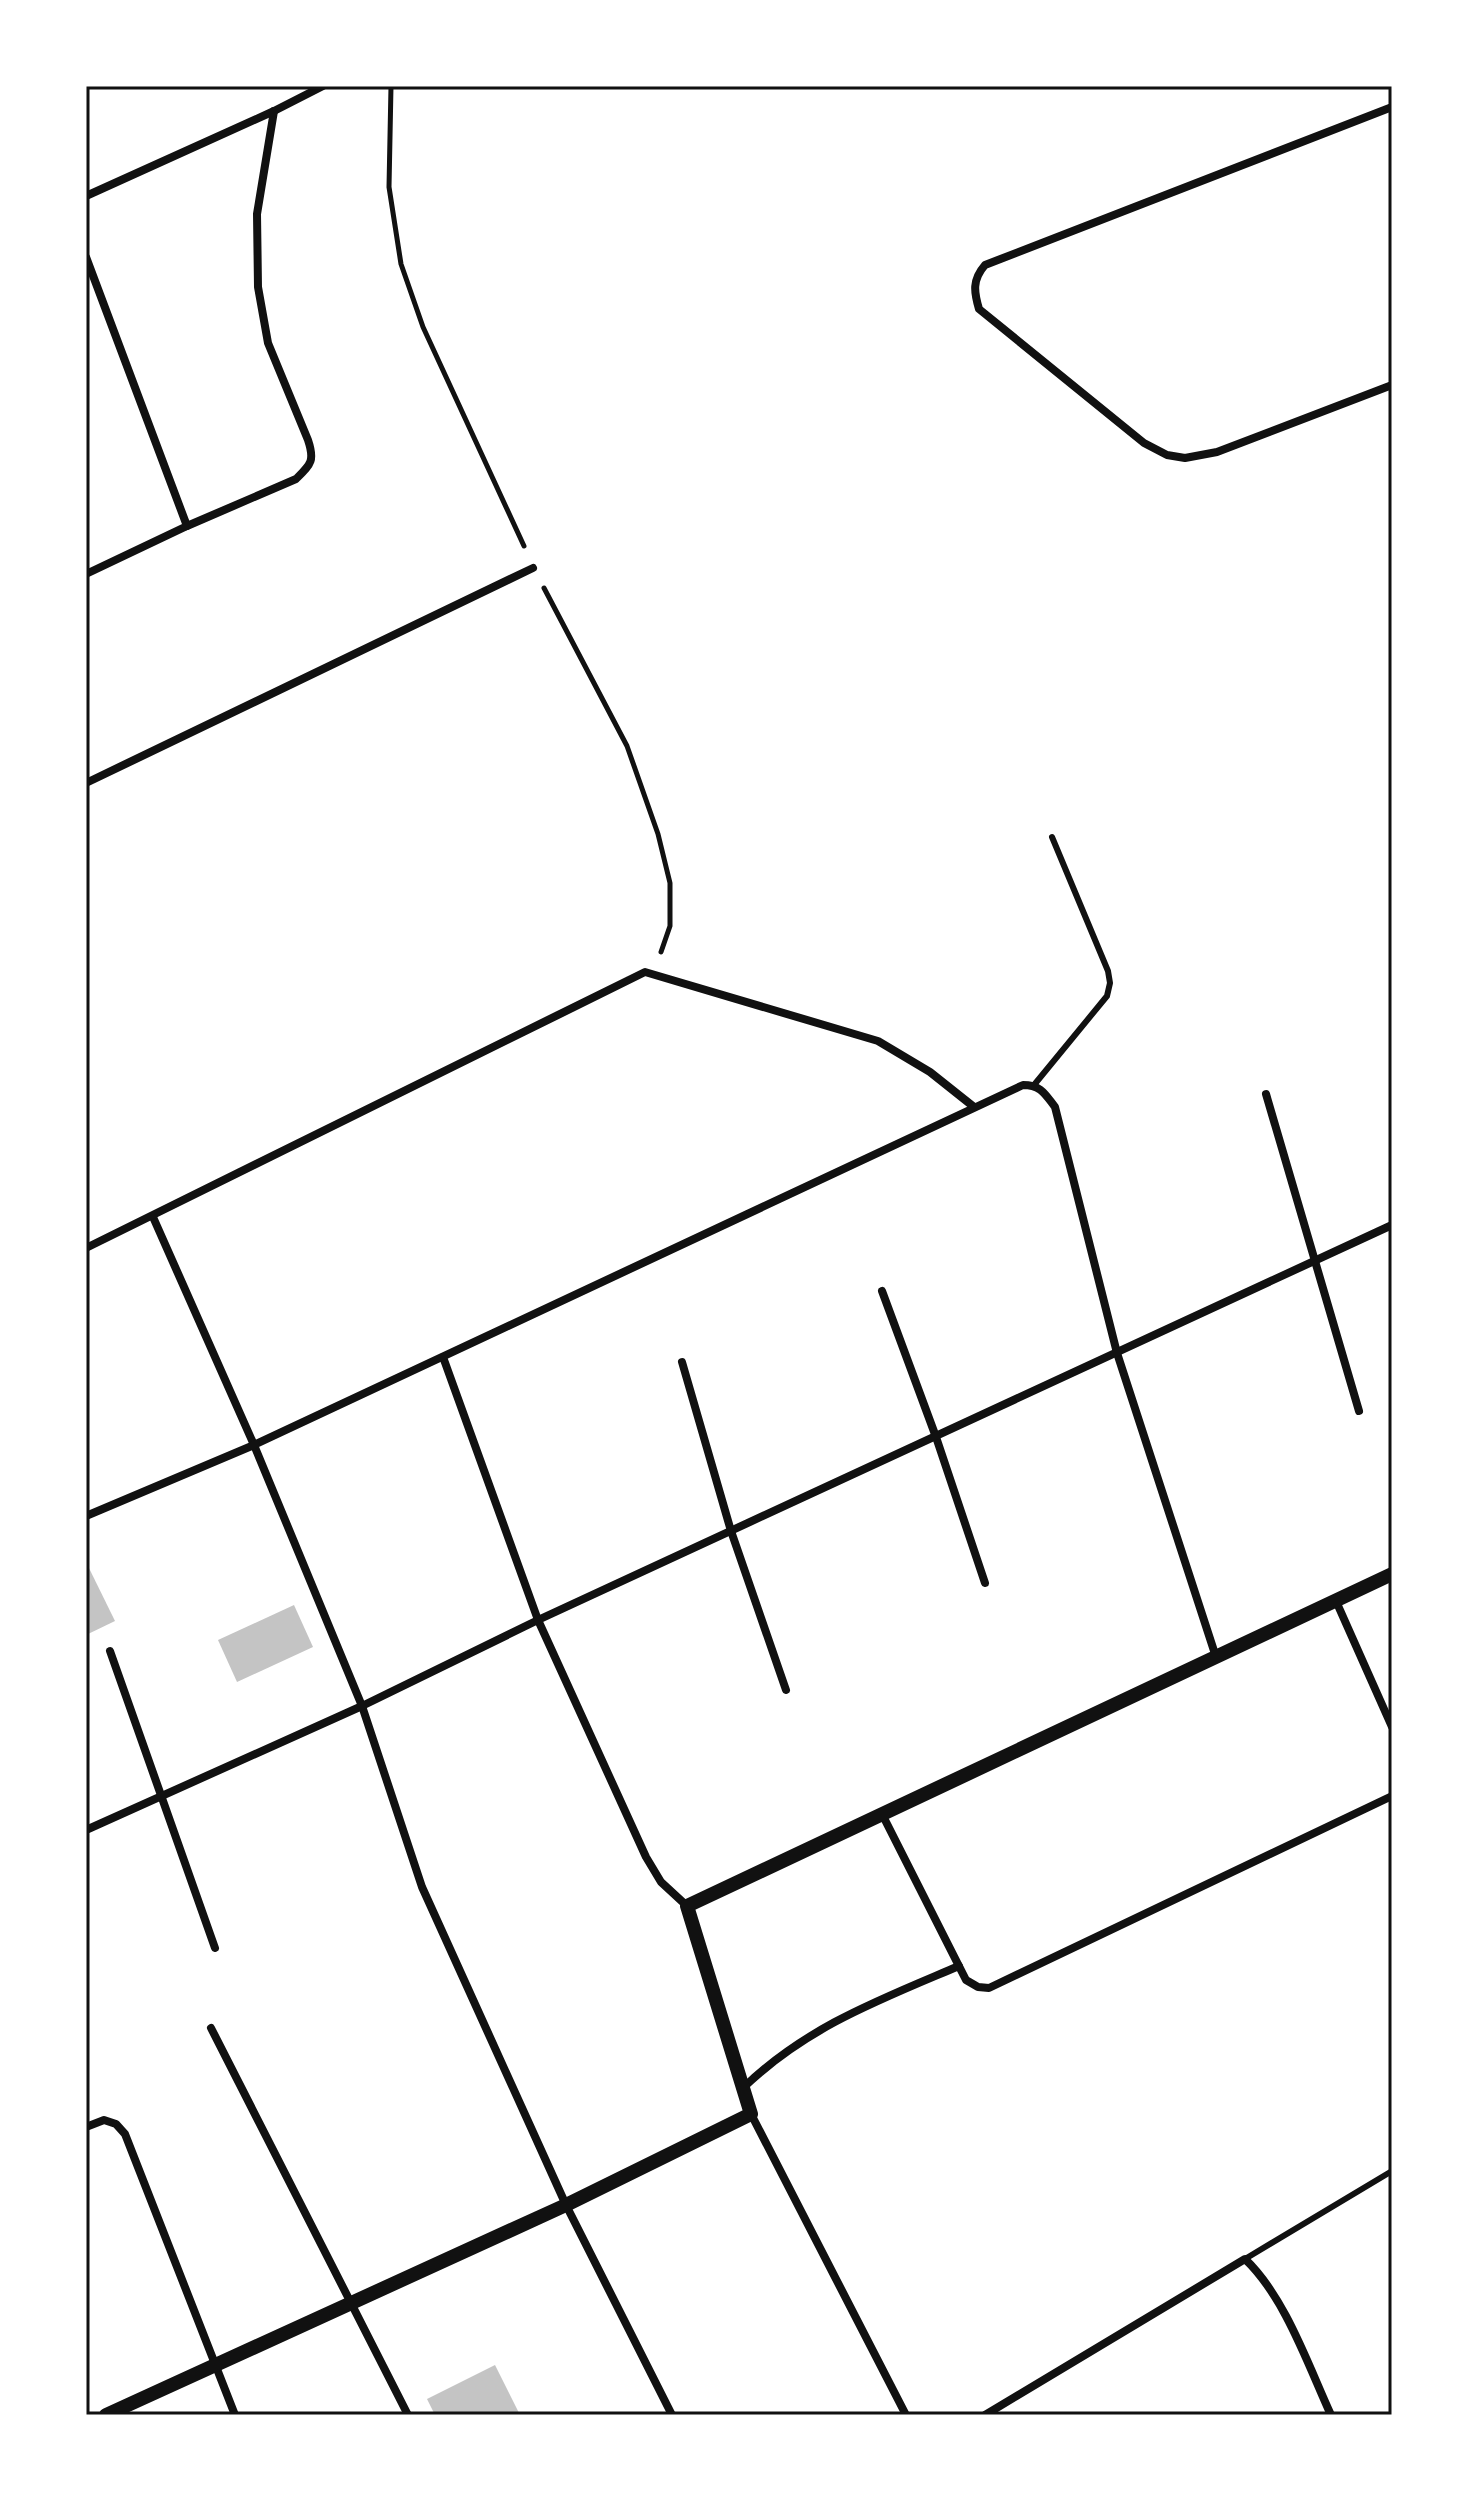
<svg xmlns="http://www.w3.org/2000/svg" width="1478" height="2501" font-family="'Varela Round',sans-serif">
	<rect width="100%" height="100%" fill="#fff"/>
	<g fill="#c4c4c4">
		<path d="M86,1562L115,1621L86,1635Z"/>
		<path d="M294,1605L313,1647L237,1682L218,1640Z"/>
		<path d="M495,2365L520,2415H435L427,2399Z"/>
	</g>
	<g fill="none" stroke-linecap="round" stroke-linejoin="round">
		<g stroke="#111" stroke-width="5">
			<path d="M391,86L389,187L401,264L423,327L524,546"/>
			<path d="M544,588L627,746L658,834L670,883V926L661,952"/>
		</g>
		<g stroke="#111" stroke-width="6">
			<path d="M1034,1085L1107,996L1110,983L1108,971L1052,837"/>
			<path d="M1245,2259L1392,2171"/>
		</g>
		<g stroke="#111" stroke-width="8">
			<path d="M1392,107L985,265C972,280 974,292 979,309L1144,443L1167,455L1185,458L1217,452L1392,385"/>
			<path d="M86,196L274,111L323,86"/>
			<path d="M86,257L187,526"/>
			<path d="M86,574L187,526L296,479C311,464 315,461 308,440L268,343L258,287L257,214L274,111"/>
			<path d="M86,783L533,568"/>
			<path d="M1266,1094L1359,1411"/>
			<path d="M153,1217L254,1445L362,1706L422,1887L566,2205L672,2415"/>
			<path d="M86,1248L645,972L878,1041L930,1072L974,1107"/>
			<path d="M882,1291L936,1437L985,1583"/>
			<path d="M443,1357L538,1620L646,1857L661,1882L687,1906"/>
			<path d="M682,1362L731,1531L786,1690"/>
			<path d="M86,1516L254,1445L1023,1085C1041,1085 1045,1094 1055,1107L1117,1353L1216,1657"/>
			<path d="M1336,1601L1392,1727"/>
			<path d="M110,1651L215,1948"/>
			<path d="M882,1814L966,1980L978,1987L989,1988L1392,1796"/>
			<path d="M86,1830L362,1706L538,1620L1392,1225"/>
			<path d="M211,2028L408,2415"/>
			<path d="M743,2088C806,2027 879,2000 959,1966"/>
			<path d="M751,2114L906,2415"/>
			<path d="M86,2127L104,2120L116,2124L125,2134L235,2415"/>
			<path d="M985,2415L1245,2259C1285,2297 1308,2365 1331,2415"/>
		</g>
		<path stroke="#111" stroke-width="14" d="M106,2415L566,2205L751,2114L687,1906L1392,1574"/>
	</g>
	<rect width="1478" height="2501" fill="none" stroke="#ffffff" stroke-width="176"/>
	<rect x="88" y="88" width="1302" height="2325" fill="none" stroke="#111" stroke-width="3"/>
</svg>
